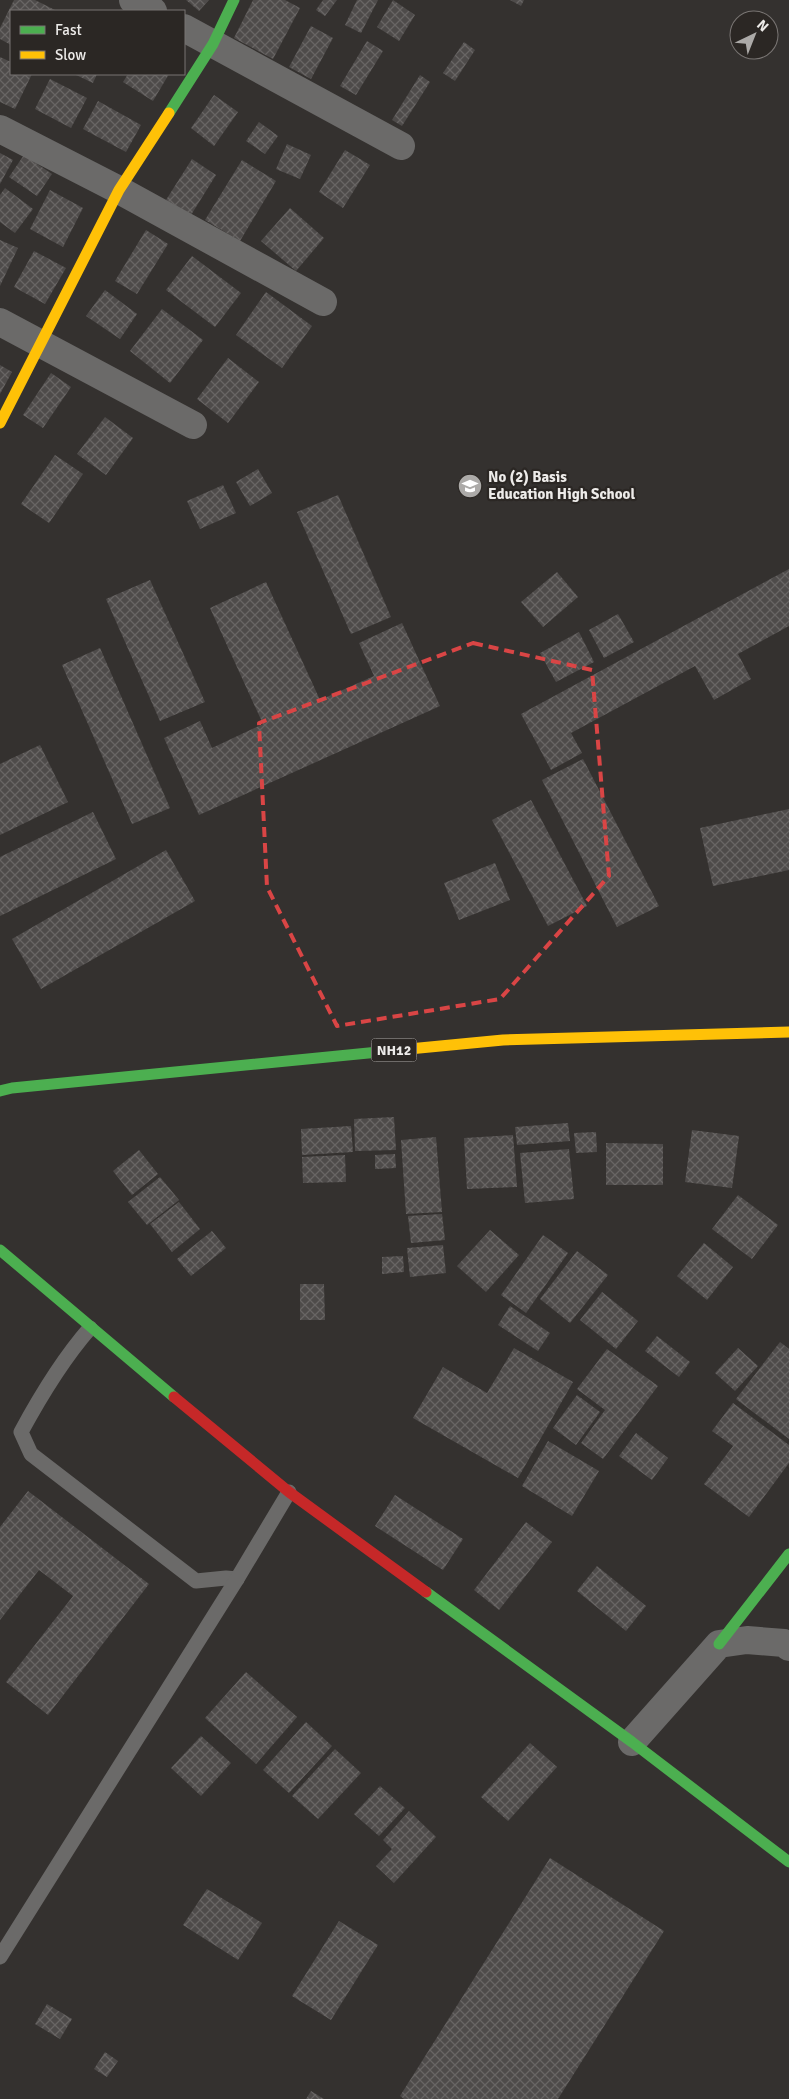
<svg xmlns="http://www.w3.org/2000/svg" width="789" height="2099" font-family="Signika,sans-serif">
	<defs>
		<pattern id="building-cross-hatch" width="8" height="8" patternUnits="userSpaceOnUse" patternTransform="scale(1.25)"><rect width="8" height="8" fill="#4e4b4a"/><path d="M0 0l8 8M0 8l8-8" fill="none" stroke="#686564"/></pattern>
	</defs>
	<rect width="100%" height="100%" fill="#34312f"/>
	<g fill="url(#building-cross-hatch)">
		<path d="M14,0H35L57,11H11V45L0,39V28Z"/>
		<path d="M186,0H209L199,11Z"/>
		<path d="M253,0H285L300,8L273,59L234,38Z"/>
		<path d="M323,0H337L325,16L316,10Z"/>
		<path d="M357,0H378L361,33L345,25Z"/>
		<path d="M393,0L415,15L399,41L377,27Z"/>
		<path d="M510,0H524L521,6Z"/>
		<path d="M311,26L333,38L311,79L289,67Z"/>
		<path d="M367,41L383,51L356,95L340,86Z"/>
		<path d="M464,42L475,50L455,81L443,73Z"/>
		<path d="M0,57L11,62V74H32L15,109L0,102Z"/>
		<path d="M74,74H97L93,83Z"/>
		<path d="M128,74H169L153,101L123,82Z"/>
		<path d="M420,75L430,82L402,126L392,120Z"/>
		<path d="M50,79L87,98L71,128L35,109Z"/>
		<path d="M214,95L238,112L214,146L191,128Z"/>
		<path d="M98,101L141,125L126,152L83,129Z"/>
		<path d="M259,122L278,136L265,154L246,141Z"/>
		<path d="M287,144L311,155L300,179L276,169Z"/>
		<path d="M345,150L370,165L343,208L319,192Z"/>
		<path d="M0,153L13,160L0,184Z"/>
		<path d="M24,155L52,174L37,196L9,177Z"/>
		<path d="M192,159L216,175L191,215L166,200Z"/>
		<path d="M242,160L276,181L240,241L205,220Z"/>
		<path d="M5,188L33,209L15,233L0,222V195Z"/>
		<path d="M50,190L83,208L63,247L30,229Z"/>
		<path d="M290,208L324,238L296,271L261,241Z"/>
		<path d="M146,230L168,244L137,294L115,281Z"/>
		<path d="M0,240L18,248L0,286Z"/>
		<path d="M34,251L66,268L45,304L14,287Z"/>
		<path d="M192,256L241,293L215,327L166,290Z"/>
		<path d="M105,290L137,314L120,339L86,316Z"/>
		<path d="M266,292L312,326L282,368L236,335Z"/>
		<path d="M162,309L203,340L170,383L130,351Z"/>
		<path d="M228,358L259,382L228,423L197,399Z"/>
		<path d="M0,365L12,372L0,394Z"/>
		<path d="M51,373L71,387L43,428L23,415Z"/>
		<path d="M105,417L133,438L106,475L77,454Z"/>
		<path d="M55,455L83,474L49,523L21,504Z"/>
		<path d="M258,469L272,493L250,506L236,482Z"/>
		<path d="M223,485L236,513L200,529L187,501Z"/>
		<path d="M338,495L391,617L351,634L297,512Z"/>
		<path d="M789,569V626L738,654L751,679L714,700L695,666L571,733L582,753L551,770L521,714Z"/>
		<path d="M557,572L578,597L543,627L521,602Z"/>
		<path d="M150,580L205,702L160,721L106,599Z"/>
		<path d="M266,582L320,700L374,676L359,643L402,623L440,706L199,815L164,738L200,721L212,748L263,724L210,608Z"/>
		<path d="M618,614L634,642L604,658L589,630Z"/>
		<path d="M579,632L594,662L556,682L540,653Z"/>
		<path d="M100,648L170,808L132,824L62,665Z"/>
		<path d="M40,745L68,802L0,835V764Z"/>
		<path d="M583,759L659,906L617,927L542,780Z"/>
		<path d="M531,800L587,906L548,926L492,820Z"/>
		<path d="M789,809V870L713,886L700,828Z"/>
		<path d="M93,812L116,859L0,916V857Z"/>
		<path d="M166,850L195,901L41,989L12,939Z"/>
		<path d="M495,863L510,900L459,920L444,883Z"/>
		<path d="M394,1117L396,1150L355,1151L354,1119Z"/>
		<path d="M568,1123L570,1141L517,1145L515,1127Z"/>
		<path d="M351,1126L353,1152L302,1155L301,1129Z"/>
		<path d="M692,1130L739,1136L732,1188L685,1182Z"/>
		<path d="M596,1132L597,1152L576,1153L574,1133Z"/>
		<path d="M513,1135L517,1187L467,1189L464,1138Z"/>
		<path d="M436,1137L442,1212L406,1214L401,1140Z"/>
		<path d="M606,1143L663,1144V1185H606Z"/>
		<path d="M569,1149L574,1199L525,1203L520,1153Z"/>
		<path d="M139,1150L158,1174L132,1195L113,1171Z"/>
		<path d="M395,1154L396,1168L375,1169V1155Z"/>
		<path d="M345,1155L346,1182L303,1183L302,1157Z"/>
		<path d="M160,1177L179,1200L147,1225L128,1202Z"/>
		<path d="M738,1195L778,1225L752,1259L712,1229Z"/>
		<path d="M179,1202L200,1229L172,1252L150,1224Z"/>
		<path d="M442,1214L445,1240L411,1243L408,1216Z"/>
		<path d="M490,1230L519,1255L486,1292L457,1266Z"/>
		<path d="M212,1231L226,1248L191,1276L177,1259Z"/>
		<path d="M543,1235L568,1253L526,1313L501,1295Z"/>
		<path d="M704,1243L733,1267L707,1300L677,1276Z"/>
		<path d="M443,1245L446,1273L410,1277L407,1248Z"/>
		<path d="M577,1251L608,1275L570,1323L540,1299Z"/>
		<path d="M403,1256L404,1272L382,1274V1257Z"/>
		<path d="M300,1284H324L325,1320H300Z"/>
		<path d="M602,1292L638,1321L616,1349L580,1320Z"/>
		<path d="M510,1306L550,1333L538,1351L498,1325Z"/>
		<path d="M657,1336L690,1362L679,1377L645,1351Z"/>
		<path d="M780,1342L789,1349V1439L736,1399Z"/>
		<path d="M514,1348L573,1382L518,1478L413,1418L443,1367L487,1393Z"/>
		<path d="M738,1348L758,1366L735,1391L715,1373Z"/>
		<path d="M607,1349L658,1386L603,1459L581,1443L605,1410L577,1389Z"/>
		<path d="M577,1395L600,1412L576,1445L553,1428Z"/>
		<path d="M733,1403L789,1445V1463L749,1517L704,1484L733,1446L712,1431Z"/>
		<path d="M636,1433L668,1458L652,1480L619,1456Z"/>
		<path d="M548,1441L599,1471L572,1516L522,1486Z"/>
		<path d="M28,1491L149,1584L48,1715L6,1682L73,1596L39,1570L0,1620V1527Z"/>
		<path d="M395,1495L463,1539L443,1570L375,1526Z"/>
		<path d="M526,1522L552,1542L499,1610L474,1590Z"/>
		<path d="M597,1566L646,1606L626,1631L577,1591Z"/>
		<path d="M246,1672L297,1717L256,1764L205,1718Z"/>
		<path d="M306,1722L332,1746L289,1793L263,1770Z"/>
		<path d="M201,1736L231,1763L201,1796L171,1768Z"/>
		<path d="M530,1743L557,1767L508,1821L481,1797Z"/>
		<path d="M335,1749L361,1773L318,1819L292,1796Z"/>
		<path d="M380,1786L405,1808L379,1836L354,1814Z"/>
		<path d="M409,1811L436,1837L394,1883L376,1866L392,1849L383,1840Z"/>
		<path d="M550,1858L664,1931L558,2099H404L400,2096Z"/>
		<path d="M207,1889L262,1923L238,1960L183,1925Z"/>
		<path d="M339,1921L378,1945L331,2020L292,1996Z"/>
		<path d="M47,2004L72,2019L60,2039L35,2024Z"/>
		<path d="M105,2052L118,2061L107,2077L94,2069Z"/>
		<path d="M311,2091L324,2099H306Z"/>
	</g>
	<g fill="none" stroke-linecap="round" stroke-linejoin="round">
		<g stroke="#6b6a69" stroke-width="15">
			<path d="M90,1328C62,1360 41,1395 21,1432L31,1454L196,1581L226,1578L237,1579"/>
			<path d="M0,1957L237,1579L289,1492"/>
		</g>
		<g stroke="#6b6a69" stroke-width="28">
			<path d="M133,0L153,11"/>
			<path d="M184,28L401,146"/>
			<path d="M0,129L119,190L323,302"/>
			<path d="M0,322L193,425"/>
			<path d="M632,1742L719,1644L747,1640L784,1643L789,1647"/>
		</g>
		<g stroke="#4caf50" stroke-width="11">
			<path d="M169,113L213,44L234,0"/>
			<path d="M0,1091L12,1088L409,1049"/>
			<path d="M0,1250L174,1397"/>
			<path d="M426,1592L632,1742L789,1862"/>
			<path d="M719,1644L789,1554"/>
		</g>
		<g stroke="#ffc107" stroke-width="11">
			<path d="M0,423L119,190L169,113"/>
			<path d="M409,1049L503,1040L789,1032"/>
		</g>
		<path stroke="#c62828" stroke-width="11" d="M174,1397L289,1492L426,1592"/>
	</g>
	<path fill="none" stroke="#d94545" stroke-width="4" stroke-dasharray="10 6" stroke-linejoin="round" d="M473,643L592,670L609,876L500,999L337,1026L267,887L259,723Z"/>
	<defs>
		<g id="school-disc" transform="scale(1.25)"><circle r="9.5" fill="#acaaa8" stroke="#2b2724"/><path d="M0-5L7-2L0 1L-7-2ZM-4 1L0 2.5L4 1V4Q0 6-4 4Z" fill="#fff"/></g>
	</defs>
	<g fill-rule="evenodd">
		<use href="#school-disc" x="470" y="486"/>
	</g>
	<g text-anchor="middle" stroke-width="4.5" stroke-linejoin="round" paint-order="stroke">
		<rect fill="#2b2724" stroke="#b3b0ae" stroke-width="1" x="371.5" y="1038.5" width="45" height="23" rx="4"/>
		<g font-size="14" font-weight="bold" fill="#edebe9">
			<text x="394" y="1055">NH12</text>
		</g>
		<g font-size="15" font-weight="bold" fill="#edebe9" stroke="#2b2724" text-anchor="start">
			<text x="488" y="482">No (2) Basis<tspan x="488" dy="17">Education High School</tspan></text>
		</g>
	</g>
	<rect x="10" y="10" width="175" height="65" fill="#2b2724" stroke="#797573"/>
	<rect x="20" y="26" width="25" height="8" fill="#4caf50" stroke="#797573"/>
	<text x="55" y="35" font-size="15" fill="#edebe9">Fast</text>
	<rect x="20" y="51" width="25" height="8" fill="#ffc107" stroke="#797573"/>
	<text x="55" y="60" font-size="15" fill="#edebe9">Slow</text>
	<g transform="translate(754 35) rotate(43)"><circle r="24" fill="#2b2724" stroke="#797573"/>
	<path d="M0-4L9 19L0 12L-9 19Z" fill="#acaaa8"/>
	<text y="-8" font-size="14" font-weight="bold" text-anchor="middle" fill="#edebe9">N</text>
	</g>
</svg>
